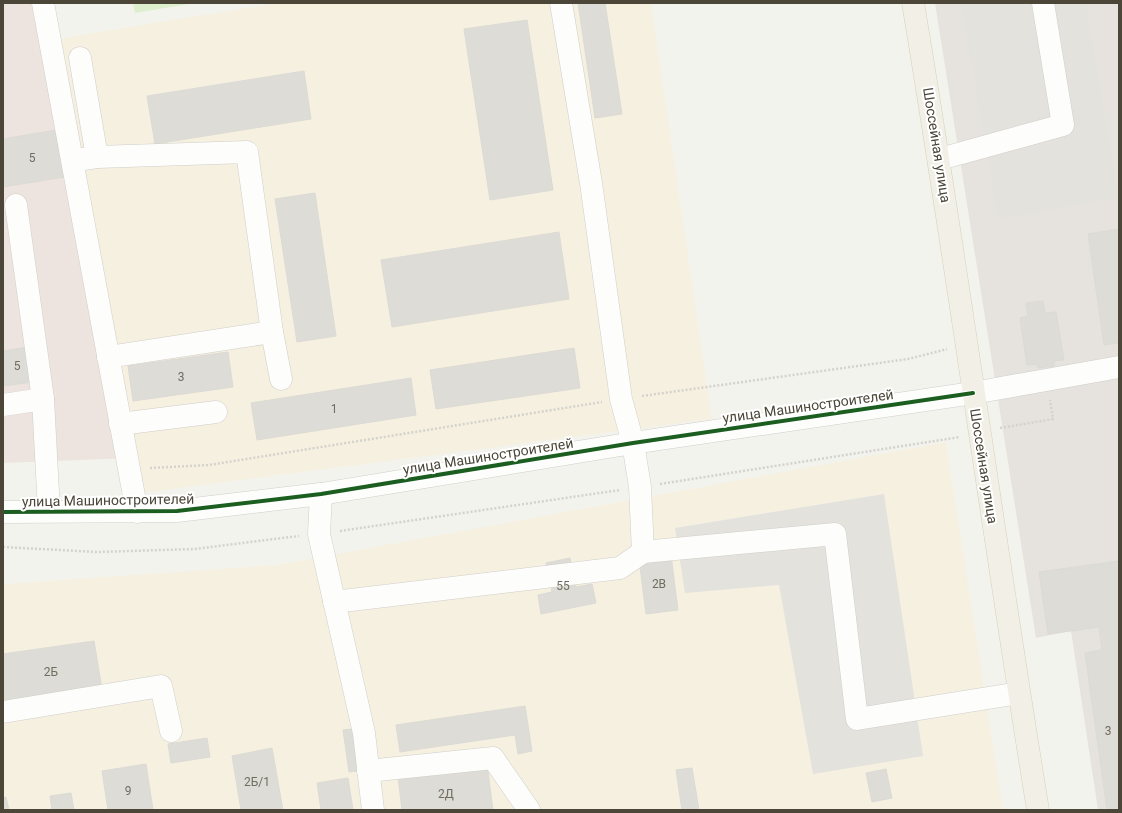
<svg xmlns="http://www.w3.org/2000/svg" width="1122" height="813" font-family="Roboto,sans-serif">
	<rect width="100%" height="100%" fill="#f3f3ee"/>
	<g fill="#f6f0e1">
		<path d="M277,3H651L712,419L141,493L57,39Z"/>
		<path d="M946,442L1003,810H3V584L277,565Z"/>
	</g>
	<path fill="#e6e3de" d="M935,3H1119V810H1098L1071,631L1036,638Z"/>
	<path fill="#eee4df" d="M3,3H45L133,458L3,463Z"/>
	<path fill="#deefce" d="M133,3H195L135,13Z"/>
	<g fill="#e3e2dd">
		<path d="M961,3H1086L1118,197L998,220Z"/>
		<path d="M884,494L923,756L813,774L779,585L685,593L675,528Z"/>
	</g>
	<g fill="#dddcd6" stroke="#dcdad4">
		<path d="M578,3H605L622,114L595,118Z"/>
		<path d="M527,20L553,190L490,200L464,29Z"/>
		<path d="M304,71L311,119L155,144L147,96Z"/>
		<path d="M56,130L64,177L3,187V139Z"/>
		<path d="M315,193L336,336L297,342L275,199Z"/>
		<path d="M1119,229V343L1104,345L1088,234Z"/>
		<path d="M559,232L569,299L392,327L381,260Z"/>
		<path d="M1043,301L1045,313L1056,312L1064,360L1054,361V366L1038,368L1037,364L1027,365L1020,318L1028,316L1026,303Z"/>
		<path d="M27,347L33,382L3,386V351Z"/>
		<path d="M574,348L580,388L436,409L430,370Z"/>
		<path d="M228,352L233,387L133,401L128,366Z"/>
		<path d="M411,378L416,415L257,440L251,403Z"/>
		<path d="M671,555L678,610L646,614L639,559Z"/>
		<path d="M570,558L576,587L592,584L596,603L541,614L538,595L552,592L546,563Z"/>
		<path d="M1119,561V810H1107L1085,653L1102,650L1099,627L1048,634L1039,572Z"/>
		<path d="M94,641L102,689L3,704V654Z"/>
		<path d="M525,706L532,751L518,754L515,735L400,752L396,725Z"/>
		<path d="M360,728L366,770L349,772L343,730Z"/>
		<path d="M207,738L210,757L171,763L168,744Z"/>
		<path d="M272,748L283,810H241L232,756Z"/>
		<path d="M146,764L153,810H108L102,771Z"/>
		<path d="M487,764L493,810H402L398,777Z"/>
		<path d="M692,768L699,810H682L676,770Z"/>
		<path d="M886,769L892,798L872,802L866,773Z"/>
		<path d="M348,778L353,810H321L317,783Z"/>
		<path d="M71,793L74,810H52L50,796Z"/>
		<path d="M6,797L9,810H3V798Z"/>
	</g>
	<g fill="none" stroke-linecap="round" stroke-linejoin="round">
		<g stroke="#d0cec8" stroke-width="23">
			<g id="minor">
				<path d="M43,3L137,512"/>
				<path d="M80,58L97,157L83,159"/>
				<path d="M97,157L247,152L272,332L108,357"/>
				<path d="M940,159L1063,125L1043,3"/>
				<path d="M16,205L43,399L49,511"/>
				<path d="M272,332L281,379"/>
				<path d="M3,405L43,399"/>
				<path d="M120,424L216,412"/>
				<path d="M321,494L319,534L364,733L373,810"/>
				<path d="M3,512L177,511L321,494L633,443L973,393L1119,367"/>
				<path d="M643,552L835,534L857,719L1019,693"/>
				<path d="M334,602L620,568L643,552L640,487L633,443L621,399L591,183L561,3"/>
				<path d="M3,712L161,686L171,731"/>
				<path d="M368,771L493,758L529,810"/>
			</g>
		</g>
		<g stroke="#d6d1bb" stroke-width="23">
			<path id="major" d="M913,3C958,271 994,541 1038,810"/>
		</g>
		<g stroke="#d3d2cc" stroke-width="2.5" stroke-dasharray="2 2" stroke-linecap="butt">
			<path d="M642,396L908,359L947,349"/>
			<path d="M1000,428L1053,419L1050,400"/>
			<path d="M150,468L209,465L602,402"/>
			<path d="M660,484L960,437"/>
			<path d="M340,531L620,490"/>
			<path d="M3,547L97,552L195,549L299,536"/>
		</g>
		<use href="#minor" stroke="#fdfdfc" stroke-width="22"/>
		<use href="#major" stroke="#f2f0e6" stroke-width="22"/>
		<g stroke="#fff" stroke-width="6">
			<path id="cycleway" d="M3,512L177,511L321,494L633,443L973,393"/>
		</g>
		<use href="#cycleway" stroke="#1b5e20" stroke-width="4"/>
	</g>
	<g text-anchor="middle" stroke-width="4" stroke-linejoin="round" paint-order="stroke">
		<g font-size="12" fill="#716c60">
			<text x="32" y="162">5</text>
			<text x="17" y="370">5</text>
			<text x="181" y="381">3</text>
			<text x="334" y="413">1</text>
			<text x="659" y="588">2В</text>
			<text x="563" y="590">55</text>
			<text x="51" y="676">2Б</text>
			<text x="1108" y="735">3</text>
			<text x="257" y="786">2Б/1</text>
			<text x="128" y="795">9</text>
			<text x="446" y="798">2Д</text>
		</g>
		<g font-size="14" fill="#4c4638" stroke="#fff">
			<text transform="translate(937 145) rotate(81)" y="5">Шоссейная улица</text>
			<text transform="translate(808 406) rotate(-8)" y="5">улица Машиностроителей</text>
			<text transform="translate(488 456) rotate(-9)" y="5">улица Машиностроителей</text>
			<text transform="translate(984 466) rotate(81)" y="5">Шоссейная улица</text>
			<text transform="translate(108 500) rotate(-1)" y="5">улица Машиностроителей</text>
		</g>
	</g>
	<rect width="1122" height="813" fill="none" stroke="#4c4638" stroke-width="8"/>
</svg>
